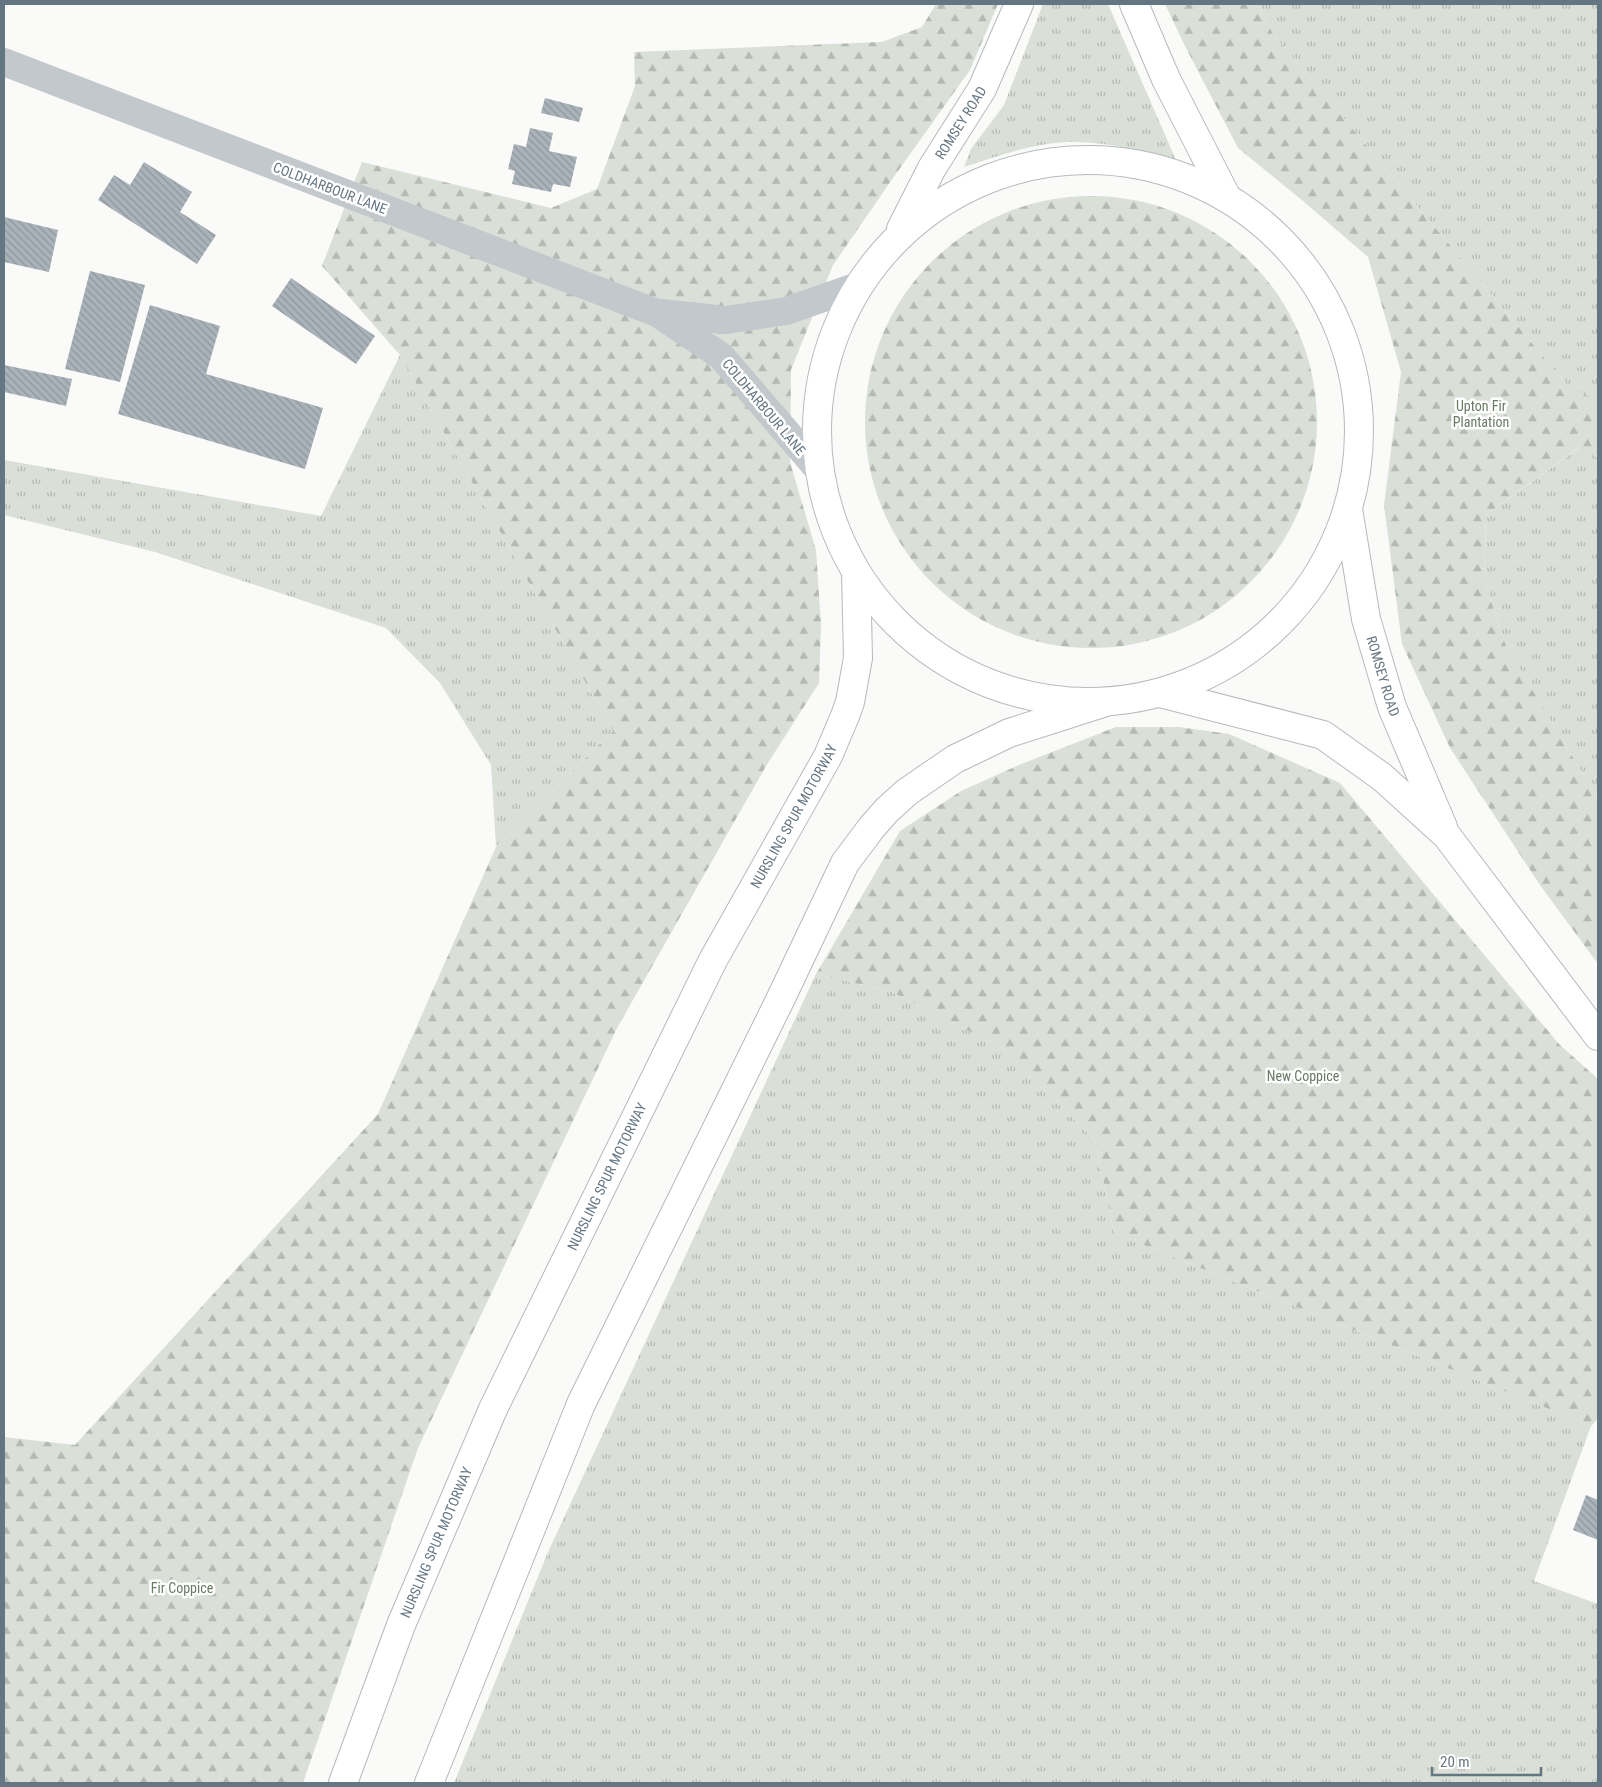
<svg xmlns="http://www.w3.org/2000/svg" width="1602" height="1787" font-family="'Roboto Condensed',sans-serif">
	<defs>
		<pattern id="grass-tufts" width="24" height="20" patternUnits="userSpaceOnUse" patternTransform="scale(1.25)"><rect width="24" height="20" fill="#dadfd7"/><path d="M3 7l-1-3M5 7V3M7 7l1-3M15 17l-1-3M17 17v-4M19 17l1-3" fill="none" stroke="#b4b9b4"/></pattern>
		<pattern id="forest-firs" width="22" height="20" patternUnits="userSpaceOnUse" patternTransform="scale(1.25)"><rect width="22" height="20" fill="#dadfd7"/><path d="M5 1l3.5 6h-7zM16 11l3.5 6h-7z" fill="#b4b9b4"/></pattern>
		<pattern id="building-back-hatch" width="6" height="6" patternUnits="userSpaceOnUse" patternTransform="scale(1.25)"><rect width="6" height="6" fill="#aab3b9"/><path d="M-1 5l2 2M0 0l6 6M5-1l2 2" fill="none" stroke="#8e969c"/></pattern>
	</defs>
	<rect width="100%" height="100%" fill="#fafaf8"/>
	<g fill="url(#grass-tufts)">
		<path d="M1043,4H1108L1176,160C1142,151 1104,141 1069,142C1033,143 998,156 964,167L971,149L1004,105Z"/>
		<path d="M1258,4H1598V422L1273,34Z"/>
		<path d="M400,355L613,731L496,847L491,765L440,683L386,628L155,552L4,515V460L321,516Z"/>
		<path d="M1598,434V799L1506,646L1484,580L1486,515Z"/>
		<path d="M816,974L892,992L1002,1048L1095,1140L1114,1233L1591,1426L1534,1581L1598,1604V1783H454L548,1552Z"/>
	</g>
	<g fill="url(#forest-firs)">
		<path d="M936,4H998L970,70L893,178L833,265L791,370L790,462L816,550L821,624L819,683L766,766L617,1028L418,1448L303,1783H4V1437L75,1445L378,1114L496,847L613,731L400,355L322,266L362,162L551,208L597,189L635,86L634,52L882,42L922,27Z"/>
		<path d="M1165,4H1258L1273,34L1567,385L1598,401V458L1578,448L1486,515L1484,580L1506,646L1598,799V964L1540,885L1450,748L1402,644L1384,505L1401,372L1368,257L1303,201L1238,148L1185,46Z"/>
		<circle cx="1091" cy="422" r="226"/>
		<path d="M1116,727H1179L1229,734L1340,783L1559,1044L1598,1079V1419L1591,1426L1114,1233L1095,1140L1002,1048L892,992L816,974L900,831L961,791L1019,765Z"/>
	</g>
	<g fill="url(#building-back-hatch)">
		<path d="M545,98L583,108L579,122L541,113Z"/>
		<path d="M530,128L553,133L549,151L577,157L570,187L553,184L551,192L512,184L515,171L508,169L514,144L526,147Z"/>
		<path d="M144,162L192,192L180,212L216,235L197,264L98,200L114,175L130,185Z"/>
		<path d="M4,217L58,230L49,272L4,262Z"/>
		<path d="M90,271L145,285L120,382L65,369Z"/>
		<path d="M291,278L375,336L356,364L272,306Z"/>
		<path d="M150,305L220,326L206,374L323,408L305,469L118,414Z"/>
		<path d="M4,365L72,379L66,406L4,392Z"/>
		<path d="M1586,1495L1598,1500V1540L1573,1530Z"/>
	</g>
	<g fill="none" stroke-linecap="round" stroke-linejoin="round">
		<g stroke="#b5babe" stroke-width="30">
			<g id="major">
				<path d="M1134,4L1166,79L1227,198"/>
				<circle cx="1088" cy="431" r="271"/>
				<path id="s1" d="M901,229L932,168L982,89L1019,4"/>
				<path id="s2" d="M1348,509L1366,619L1392,707L1443,827"/>
				<path d="M1160,693L1323,735L1382,777L1447,836L1598,1036"/>
			</g>
		</g>
		<g stroke="#b4b9bd" stroke-width="30">
			<g id="highway">
				<path id="s3" d="M343,1783L401,1625L493,1409L713,960L828,756L845,716L850,702L858,658L856,572"/>
				<path d="M429,1783L581,1404L781,998L845,863L872,827L887,810L907,792L955,759L1009,733L1106,702"/>
			</g>
		</g>
		<g stroke="#c3c8cc" stroke-width="28">
			<path d="M4,62L657,313L721,356L819,470"/>
			<path d="M661,313L726,320L786,311L858,286"/>
		</g>
		<use href="#major" stroke="#fff" stroke-width="28"/>
		<use href="#highway" stroke="#fff" stroke-width="28"/>
	</g>
	<g text-anchor="middle" stroke-width="5" stroke-linejoin="round" paint-order="stroke">
		<g font-size="14" fill="#657683" stroke="#fff">
			<text dy="5" stroke="none"><textPath href="#s1" startOffset="122">ROMSEY ROAD</textPath></text>
			<text transform="translate(330 188) rotate(21)" y="5">COLDHARBOUR LANE</text>
			<text transform="translate(764 407) rotate(50)" y="5">COLDHARBOUR LANE</text>
			<text dy="5" stroke="none"><textPath href="#s2" startOffset="171">ROMSEY ROAD</textPath></text>
			<text dy="5" stroke="none"><textPath href="#s3" startOffset="1068">NURSLING SPUR MOTORWAY</textPath></text>
			<text dy="5" stroke="none"><textPath href="#s3" startOffset="662">NURSLING SPUR MOTORWAY</textPath></text>
			<text dy="5" stroke="none"><textPath href="#s3" startOffset="258">NURSLING SPUR MOTORWAY</textPath></text>
		</g>
		<g font-size="14" fill="#687a64" stroke="#fff">
			<text x="1481" y="411">Upton Fir<tspan x="1481" dy="16">Plantation</tspan></text>
			<text x="1303" y="1081">New Coppice</text>
			<text x="182" y="1593">Fir Coppice</text>
		</g>
	</g>
	<rect width="1602" height="1787" fill="none" stroke="#657683" stroke-width="10"/>
	<path d="M1432 1767v8h109v-8" fill="none" stroke="#657683" stroke-width="2.5"/>
	<text x="1440" y="1767" font-size="15" fill="#657683" stroke="#ffffff" stroke-width="4" paint-order="stroke">20 m</text>
</svg>
